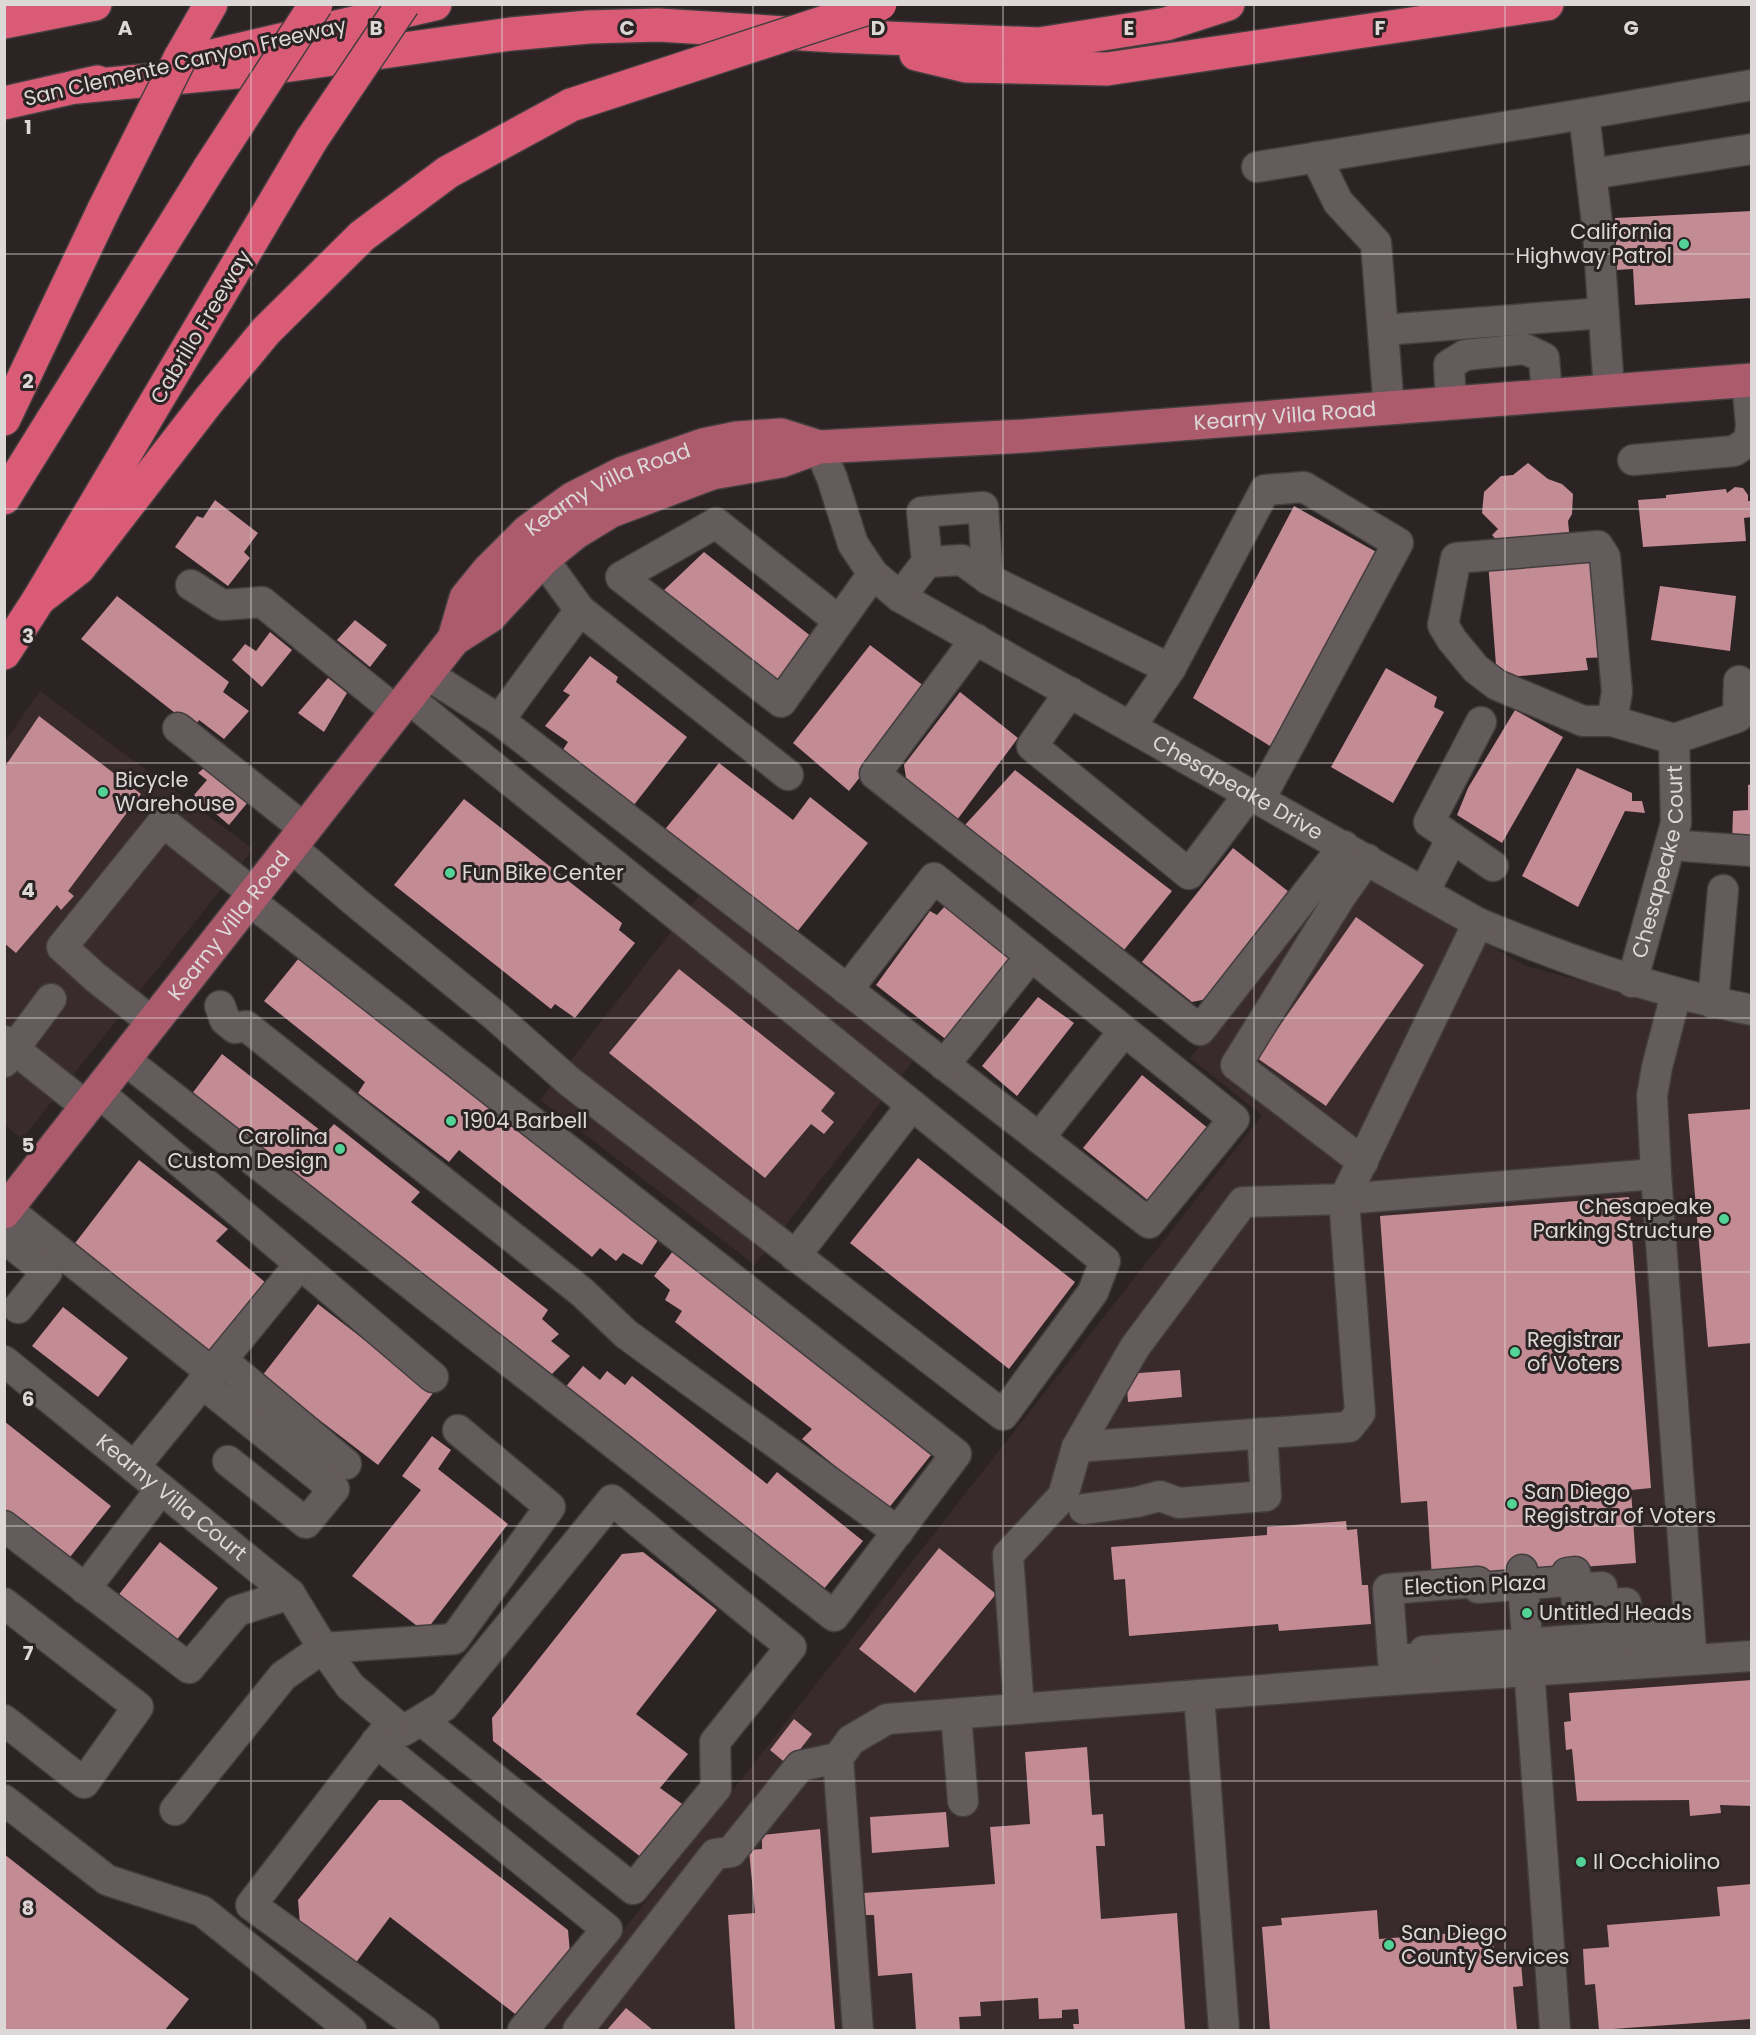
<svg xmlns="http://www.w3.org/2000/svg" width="1756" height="2035" font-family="Poppins,sans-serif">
	<rect width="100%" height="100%" fill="#2b2324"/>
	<g fill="#392a2c">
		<path d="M40,691L253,849L22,1139L5,1125V741Z"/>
		<path d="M1345,864L1526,966L1730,1021L1751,1022V2030H545L1262,1115L1190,1058L1323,890Z"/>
		<path d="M699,896L913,1061L755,1265L540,1100Z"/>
	</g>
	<g fill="#c38b93">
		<path d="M1752,211V298L1635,305L1633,269L1617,270L1615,218Z"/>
		<path d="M1528,463L1548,479L1562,484L1573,494L1572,514L1568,521L1570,542L1505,549L1492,535L1498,529L1482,513L1484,492L1501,476L1513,475Z"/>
		<path d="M1735,487L1743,488L1748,495V501H1752V517L1744,518L1746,541L1643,547L1638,500L1666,498V495L1726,489L1727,493Z"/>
		<path d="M215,500L258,533L244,552L250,558L228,586L175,547L197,516L203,518Z"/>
		<path d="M1294,506L1380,554L1270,746L1193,698Z"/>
		<path d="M704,552L812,637L777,682L663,591Z"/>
		<path d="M1580,556V563L1600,562L1609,657L1586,658L1588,670L1497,678L1488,562Z"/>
		<path d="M1660,586L1736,596L1730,651L1651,640Z"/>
		<path d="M117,596L229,682L223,692L249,711L224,739L199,720L194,728L81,639Z"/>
		<path d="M355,620L387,645L370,667L337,640Z"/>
		<path d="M270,632L292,650L262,687L232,660L245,644L256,651Z"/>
		<path d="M870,645L929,690L849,791L793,743Z"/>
		<path d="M590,656L618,677L616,682L687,737L630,810L558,757L568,742L545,726L570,695L563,691Z"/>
		<path d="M1386,668L1437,697L1434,707L1444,712L1393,803L1331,767Z"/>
		<path d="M328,678L347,693L324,732L298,713Z"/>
		<path d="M960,692L1018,738L957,820L906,778L904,765Z"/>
		<path d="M1515,710L1563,737L1502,843L1457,815L1468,788Z"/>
		<path d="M39,716L141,794L68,891L74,896L61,910L57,905L16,953L4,943V768Z"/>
		<path d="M210,763L253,796L229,825L194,795L207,780L198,773Z"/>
		<path d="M719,763L793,820L810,797L868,843L793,937L662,833Z"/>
		<path d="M1577,768L1632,793V801H1642L1645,813L1625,811L1578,907L1522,876Z"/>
		<path d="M1015,770L1172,891L1124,950L965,825Z"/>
		<path d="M1752,784V846L1732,845L1733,811L1748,810V785Z"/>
		<path d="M464,799L622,923L619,930L635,943L575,1018L555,1004L551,1009L394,885Z"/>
		<path d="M1233,848L1289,892L1207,999L1192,1002L1142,962Z"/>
		<path d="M946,905L1013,956L948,1041L876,985L930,911L937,915Z"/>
		<path d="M1356,917L1424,965L1326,1106L1257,1058Z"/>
		<path d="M299,958L658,1240L642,1265L623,1253L616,1261L600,1248L592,1257L459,1150L449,1162L358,1093L365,1082L264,1001Z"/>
		<path d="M679,969L835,1093L821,1111L834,1122L824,1134L811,1124L765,1178L609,1053Z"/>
		<path d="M1038,997L1074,1023L1017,1096L982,1066Z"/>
		<path d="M222,1054L325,1134L334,1124L420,1192L411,1202L548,1310L542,1319L559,1334L551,1341L570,1356L549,1377L191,1095Z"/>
		<path d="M1142,1075L1214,1133L1155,1206L1083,1148Z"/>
		<path d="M1752,1109V1343L1708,1347L1688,1114Z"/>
		<path d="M918,1158L1075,1282L1009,1369L850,1243Z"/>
		<path d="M139,1160L228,1229L216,1241L266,1283L205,1359L69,1251Z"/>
		<path d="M1629,1197L1651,1488L1631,1490L1636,1563L1432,1578L1427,1501L1401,1503L1380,1216Z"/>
		<path d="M673,1251L931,1455L888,1509L802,1439L812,1429L675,1322L682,1311L665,1300L670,1290L654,1276Z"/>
		<path d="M318,1304L433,1393L378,1465L262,1376Z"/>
		<path d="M63,1307L128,1358L98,1397L32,1346Z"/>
		<path d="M583,1366L600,1380L607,1371L625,1385L632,1376L767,1484L777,1472L863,1541L819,1595L563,1390Z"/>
		<path d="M1180,1370L1182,1397L1128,1402L1126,1374Z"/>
		<path d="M4,1421L111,1506L66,1562L4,1513Z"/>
		<path d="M432,1436L451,1450L438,1469L508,1524L425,1632L352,1576L421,1490L402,1476Z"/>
		<path d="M1346,1521L1347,1530L1357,1529L1362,1585H1368L1371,1624L1279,1631L1278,1624L1129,1636L1125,1579L1114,1580L1111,1547L1267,1535V1527Z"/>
		<path d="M160,1542L218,1588L171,1647L113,1602Z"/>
		<path d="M939,1548L996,1594L915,1693L859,1649Z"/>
		<path d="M643,1552L717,1610L636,1714L688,1754L660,1788L685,1806L642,1858L493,1741L492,1718L622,1554Z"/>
		<path d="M1752,1680V1806L1720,1805L1721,1813L1690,1816L1689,1800L1577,1801L1572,1749L1566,1750L1564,1722L1571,1721L1569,1693Z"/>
		<path d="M794,1719L812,1734L788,1765L770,1750Z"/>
		<path d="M1087,1747L1092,1815L1103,1814L1105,1846H1096L1101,1919L1177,1913L1185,2030H1074L1073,2024H1079L1078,2009L1062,2010V2018L1039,2019L1038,1998L980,2002L981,2016L959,2017L960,2030H916L912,1973L878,1976L874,1915H865L863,1893L995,1884L990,1827L1030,1824L1025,1752Z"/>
		<path d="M379,1800H401L568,1930L570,1953L519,2017L390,1917L355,1964L300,1924L298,1900Z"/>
		<path d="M946,1812L949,1847L872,1853L870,1817Z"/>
		<path d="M820,1829L835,2030H735L728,1915L755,1913L749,1850L762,1849V1835Z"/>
		<path d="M4,1854L189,1999L165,2030H4Z"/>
		<path d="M1752,1884V2019L1599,2030L1595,1984L1585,1985L1583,1949L1609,1947L1607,1925L1720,1916L1717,1887Z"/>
		<path d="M1377,1910L1379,1939L1492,1930L1494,1952L1520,1950L1523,1986L1513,1987L1517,2030H1270L1262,1927L1282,1925L1281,1918Z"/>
		<path d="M626,2008L653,2030H607Z"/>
	</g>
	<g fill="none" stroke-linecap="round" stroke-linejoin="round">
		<g stroke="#433e3e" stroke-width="33">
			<g id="minor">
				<path d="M1584,114L1752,85"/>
				<path d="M1316,157L1338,202L1376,243L1389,409"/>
				<path d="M1257,167L1584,114L1598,232L1609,390"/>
				<path d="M1591,174L1752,149"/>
				<path d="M1383,330L1603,313"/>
				<path d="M1451,404L1449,365L1465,355L1525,349L1544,358L1547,395"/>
				<path id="s1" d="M819,447L832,478L853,544L873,574L900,597L1478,923C1567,960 1656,992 1752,1010"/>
				<path d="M1633,460L1734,451L1749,441L1751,425L1747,381"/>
				<path d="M543,559L580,610L788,775"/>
				<path d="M927,562L962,560L988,579"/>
				<path d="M191,585L222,605L262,602L397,712"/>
				<path d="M900,597L927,562L922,512L983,507L988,579L1170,669L1265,490L1304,487L1398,543L1260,799"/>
				<path d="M839,621L716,523L621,577L781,702L873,574"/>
				<path d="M976,639L875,774L1200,1030L1344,846"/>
				<path d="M427,674L499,720L1149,1223L1234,1119L934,878L847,990"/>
				<path d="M1070,692L1032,746L1189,874L1250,793"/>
				<path d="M499,720L580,610"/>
				<path d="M1612,721H1583L1497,685L1476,669L1452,640L1443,625L1456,558L1598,546L1605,557L1617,692L1612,721L1674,739L1738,717L1739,681"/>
				<path d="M1481,722L1429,822L1493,866"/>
				<path d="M1131,726L1170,669"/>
				<path d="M178,728L305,829"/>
				<path d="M1670,845L1752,851"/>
				<path d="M291,847L359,905L493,1014L570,1082L1003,1415L1093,1292L1105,1261L408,698"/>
				<path d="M1424,892L1452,838"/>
				<path id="s2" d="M1632,982L1676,823L1674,739"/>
				<path d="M1676,994L1657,1067L1652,1096L1656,1174L1691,1648"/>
				<path d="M1713,1003L1723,890"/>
				<path d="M220,1006L225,1020L235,1028L246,1026L583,1293L626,1334L898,1532"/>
				<path d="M153,1023L95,977L62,947L163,822L254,894"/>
				<path d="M4,1041L87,1107"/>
				<path d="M124,1059L834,1616L956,1454L249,900"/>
				<path d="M4,1062L51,999"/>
				<path d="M944,1065L1031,956"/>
				<path d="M98,1092L433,1377"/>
				<path d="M1039,1138L1124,1031"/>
				<path d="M1363,1162L1236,1065L1339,899L1367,859"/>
				<path d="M4,1207L211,1372"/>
				<path d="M4,1238L47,1272L18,1308"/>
				<path d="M795,1256L912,1105"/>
				<path d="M222,1360L346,1464"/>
				<path id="s3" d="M4,1361L290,1594L323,1648L350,1686L403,1731L444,1706L612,1500L791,1647L715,1742L716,1788L633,1889L421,1720"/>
				<path d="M202,1383L334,1489L306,1523L228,1461"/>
				<path d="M1077,1447L1349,1427L1360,1413L1344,1199L1656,1174"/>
				<path d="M134,1467L300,1264"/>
				<path d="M1084,1509L1137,1502L1160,1496L1179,1503L1266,1496L1262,1433"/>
				<path d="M4,1526L189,1668L237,1611L290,1594"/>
				<path d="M1522,1570L1555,2030"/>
				<path d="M1575,1572L1577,1606L1586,1605L1585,1588L1602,1587L1604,1604L1626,1603L1628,1625L1673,1622L1674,1633L1424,1651L1425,1658L1393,1660L1388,1589L1478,1582V1588L1567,1581V1573Z"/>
				<path d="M85,1589L161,1489"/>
				<path d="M4,1603L138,1707L84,1783L4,1720"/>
				<path d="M1199,1695L1224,2030"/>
				<path d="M1019,1709L1008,1555L1063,1496L1077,1447L1135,1347L1243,1202L1344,1199L1478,923"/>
				<path d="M956,1714L963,1801"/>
				<path d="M392,1722L251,1905L424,2030"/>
				<path d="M376,1742L607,1929L523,2030"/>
				<path d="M4,1800L107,1880L202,1911L351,2030"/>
				<path d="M175,1810L283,1676L323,1648L454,1639L550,1507L458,1430"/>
				<path d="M578,2030L715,1854L731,1852L800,1766L838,1758"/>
				<path d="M858,2030L838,1758L851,1740L887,1719L1378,1681L1752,1656"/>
			</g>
		</g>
		<g stroke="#433e3e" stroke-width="36">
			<g id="major">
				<path id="s4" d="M454,639L466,598L488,571L528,531L572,499L623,473L703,445L737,438L781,435L819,447"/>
				<path id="s5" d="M4,1212L454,639L490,616L543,559L575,533L611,511L712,473L781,461L819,447L1025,436L1752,380"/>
			</g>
		</g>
		<g stroke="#433e3e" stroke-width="36">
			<g id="highway">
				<path d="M4,22L95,4"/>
				<path d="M916,54L966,66L1107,69L1547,4"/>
				<path d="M180,58L211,4"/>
				<path d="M203,58L435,4"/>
				<path d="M77,87L247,71L511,34L589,27L658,25L835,36L1039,44L1166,24L1228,4"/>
				<path d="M4,103L97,82"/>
				<path d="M4,419L104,209"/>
				<path d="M4,498L210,167"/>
				<path d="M39,599L79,568L209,400L266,331L362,236L448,172L571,105"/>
				<path d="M4,653L39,599L312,139"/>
			</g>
		</g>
		<use href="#minor" stroke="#645b5c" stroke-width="30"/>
		<use href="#major" stroke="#ab5b6c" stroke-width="33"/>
		<use href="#highway" stroke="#da5b76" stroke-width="33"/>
		<g stroke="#433e3e" stroke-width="36" stroke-linecap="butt">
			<g id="highway-bridge">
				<path d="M571,105L880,4"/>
				<path d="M312,139L403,4"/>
				<path d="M210,167L316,4"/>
				<path d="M104,209L180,58"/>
			</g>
		</g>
		<use href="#highway-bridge" stroke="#da5b76" stroke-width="33"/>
	</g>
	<path fill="none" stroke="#ddd8d8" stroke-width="1.5" stroke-opacity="0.55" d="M251,4V2030M502,4V2030M753,4V2030M1003,4V2030M1254,4V2030M1505,4V2030M4,254H1752M4,509H1752M4,763H1752M4,1018H1752M4,1272H1752M4,1526H1752M4,1781H1752"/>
	<g fill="#53d396" stroke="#2b2324" stroke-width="2">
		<circle cx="1684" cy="244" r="6"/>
		<circle cx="103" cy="792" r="6"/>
		<circle cx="450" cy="873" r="6"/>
		<circle cx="451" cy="1121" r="6"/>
		<circle cx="340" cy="1149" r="6"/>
		<circle cx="1724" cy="1219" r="6"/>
		<circle cx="1515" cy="1352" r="6"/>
		<circle cx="1512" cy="1504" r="6"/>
		<circle cx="1527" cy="1613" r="6"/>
		<circle cx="1581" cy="1862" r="6"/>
		<circle cx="1389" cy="1945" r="6"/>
	</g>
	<g text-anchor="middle" stroke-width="6" stroke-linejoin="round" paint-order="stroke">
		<g font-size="21" fill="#ddd8d8" stroke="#2b2324">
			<text transform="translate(185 62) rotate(-13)" y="7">San Clemente Canyon Freeway</text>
			<text transform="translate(201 327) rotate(-59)" y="7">Cabrillo Freeway</text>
			<text dy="7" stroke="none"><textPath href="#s5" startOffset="1618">Kearny Villa Road</textPath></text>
			<text dy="7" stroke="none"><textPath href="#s4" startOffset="225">Kearny Villa Road</textPath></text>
			<text dy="7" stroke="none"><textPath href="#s1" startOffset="562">Chesapeake Drive</textPath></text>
			<text dy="7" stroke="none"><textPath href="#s2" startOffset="124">Chesapeake Court</textPath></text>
			<text dy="7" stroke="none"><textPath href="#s5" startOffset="364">Kearny Villa Road</textPath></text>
			<text dy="7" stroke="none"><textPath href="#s3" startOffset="216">Kearny Villa Court</textPath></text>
			<text transform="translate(1475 1585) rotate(-2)" y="7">Election Plaza</text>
		</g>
		<g font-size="21" fill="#ddd8d8" stroke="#2b2324" text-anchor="start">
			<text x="1672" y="239" text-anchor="end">California<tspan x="1672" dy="24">Highway Patrol</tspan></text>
			<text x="115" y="787">Bicycle<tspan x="115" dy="24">Warehouse</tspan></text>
			<text x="462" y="880">Fun Bike Center</text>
			<text x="463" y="1128">1904 Barbell</text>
			<text x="328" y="1144" text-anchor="end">Carolina<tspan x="328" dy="24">Custom Design</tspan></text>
			<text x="1712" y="1214" text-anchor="end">Chesapeake<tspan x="1712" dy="24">Parking Structure</tspan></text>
			<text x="1527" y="1347">Registrar<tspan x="1527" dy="24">of Voters</tspan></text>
			<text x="1524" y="1499">San Diego<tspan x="1524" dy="24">Registrar of Voters</tspan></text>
			<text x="1539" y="1620">Untitled Heads</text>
			<text x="1593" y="1869">Il Occhiolino</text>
			<text x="1401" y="1940">San Diego<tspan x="1401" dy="24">County Services</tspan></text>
		</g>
	</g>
	<g font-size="20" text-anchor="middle" font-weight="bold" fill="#ddd8d8" stroke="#2b2324" stroke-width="6" stroke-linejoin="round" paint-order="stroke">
		<text x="125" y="35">A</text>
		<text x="376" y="35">B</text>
		<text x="627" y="35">C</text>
		<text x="878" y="35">D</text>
		<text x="1129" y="35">E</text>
		<text x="1380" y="35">F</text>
		<text x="1631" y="35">G</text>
		<text x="28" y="134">1</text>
		<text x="28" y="388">2</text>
		<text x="28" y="643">3</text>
		<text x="28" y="897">4</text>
		<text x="28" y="1152">5</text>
		<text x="28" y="1406">6</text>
		<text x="28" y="1660">7</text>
		<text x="28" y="1915">8</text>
	</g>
	<rect width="1756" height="2035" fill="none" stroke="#ddd8d8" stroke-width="12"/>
</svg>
